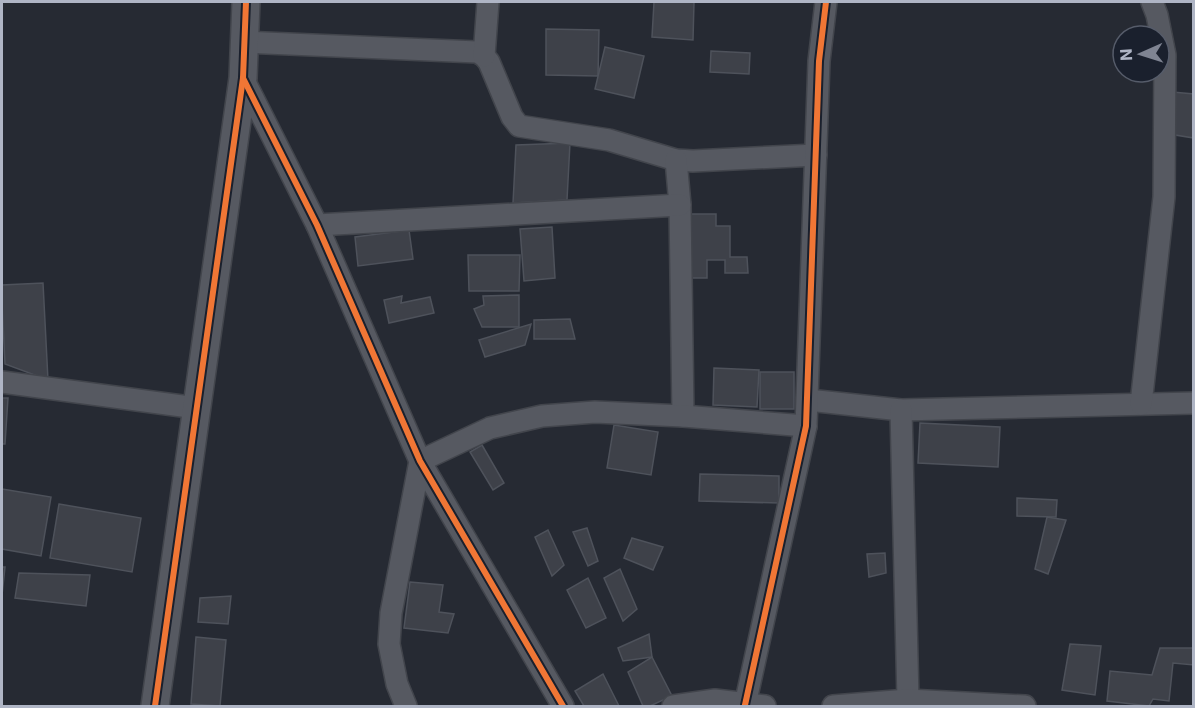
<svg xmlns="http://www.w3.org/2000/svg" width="1195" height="708" font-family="Inter,sans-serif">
	<rect width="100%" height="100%" fill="#262a33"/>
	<g fill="#3e4149" stroke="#4e525b" stroke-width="1.5">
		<path d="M654,2H694L693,40L652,37Z"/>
		<path d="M546,29L599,30L598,76L546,75Z"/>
		<path d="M605,47L644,56L634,98L595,89Z"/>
		<path d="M711,51L750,53L749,74L710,72Z"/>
		<path d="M1172,92L1194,94V138L1169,134Z"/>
		<path d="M570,143L567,200L513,203L516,145Z"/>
		<path d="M689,214H716V226H730V257H747L748,273H725V260H707V278H689Z"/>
		<path d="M552,227L555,278L524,281L520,229Z"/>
		<path d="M409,230L413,259L358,266L355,237Z"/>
		<path d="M468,255H520L519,291H469Z"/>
		<path d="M43,283L48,380L5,364L2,303V285Z"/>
		<path d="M519,295V327H482L474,309L484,305L483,296Z"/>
		<path d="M402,296L401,303L430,297L434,313L389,323L384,300Z"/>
		<path d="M570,319L575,339H534V320Z"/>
		<path d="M531,324L525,345L485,357L479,340Z"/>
		<path d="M714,368L759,370L757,407L713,405Z"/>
		<rect x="760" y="372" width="34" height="37"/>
		<path d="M2,398H8L5,444H2Z"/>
		<path d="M920,423L1000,427L998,467L918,463Z"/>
		<path d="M614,425L658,432L651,475L607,468Z"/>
		<path d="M482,445L504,483L493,490L470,452Z"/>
		<path d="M700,474L779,476V503L699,501Z"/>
		<path d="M2,489L51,497L41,556L2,549Z"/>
		<path d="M1017,498L1057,500L1056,517L1017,516Z"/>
		<path d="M59,504L141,518L132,572L50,558Z"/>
		<path d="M1047,517L1066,520L1048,574L1035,569Z"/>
		<path d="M587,528L598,561L588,566L573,532Z"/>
		<path d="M548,530L564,565L552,576L535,537Z"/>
		<path d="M632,538L663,547L653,570L624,558Z"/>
		<path d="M885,553L886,573L869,577L867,554Z"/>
		<path d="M2,567H5L2,595Z"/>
		<path d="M620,569L637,609L623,621L604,578Z"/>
		<path d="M19,573L90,575L86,606L15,598Z"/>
		<path d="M588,578L606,618L586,628L567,590Z"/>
		<path d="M410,582L443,585L439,612L454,614L448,633L404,628Z"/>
		<path d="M231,596L228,624L198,622L200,598Z"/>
		<path d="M649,634L652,657L623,661L618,648Z"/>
		<path d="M196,637L226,640L220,706L191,704Z"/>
		<path d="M1070,644L1101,646L1095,695L1062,690Z"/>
		<path d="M1160,648H1194V665L1173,663L1169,701L1153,699L1149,706L1107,701L1110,671L1152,675Z"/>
		<path d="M652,657L672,696L650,706H643L628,672Z"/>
		<path d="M603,674L619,706H584L575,691Z"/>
	</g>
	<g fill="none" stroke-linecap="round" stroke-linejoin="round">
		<g stroke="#42454c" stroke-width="24">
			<g id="minor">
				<path d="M244,42L477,52L484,56L489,62L512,117L519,126L609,140L676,160L693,161L816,155"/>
				<path d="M484,56L488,2"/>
				<path d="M243,78L317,225L420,461L563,706"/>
				<path d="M676,160L680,205L683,416"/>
				<path d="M317,225L680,205"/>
				<path d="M2,382L197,408"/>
				<path d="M808,400L901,410L1194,403"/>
				<path d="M1141,404L1164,197L1165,55L1157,15L1152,2"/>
				<path d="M901,410L908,700"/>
				<path d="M745,705L806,426L819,61L826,2"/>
				<path d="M406,706L397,684L389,644L391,613L420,461L490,428L542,416L595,412L683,416L806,426"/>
				<path d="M673,706L715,700L765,706"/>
				<path d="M833,706L908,700L1025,706"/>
			</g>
		</g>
		<g stroke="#42454c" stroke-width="30">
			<path id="tertiary" d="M155,706L243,78L246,2"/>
		</g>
		<use href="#minor" stroke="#565961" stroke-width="21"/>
		<use href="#tertiary" stroke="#565961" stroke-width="27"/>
		<g stroke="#1a202d" stroke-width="10">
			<g id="cycleway">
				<path d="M243,78L317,225L420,461L563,706"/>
				<path d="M745,705L806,426L819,61L826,2"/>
				<path d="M155,706L243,78L246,2"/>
			</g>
		</g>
		<use href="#cycleway" stroke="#f07635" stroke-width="6"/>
	</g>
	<rect width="1195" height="708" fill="none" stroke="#afb5c5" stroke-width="6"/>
	<g transform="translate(1141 54) rotate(267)"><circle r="28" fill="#1a202d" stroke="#565c6a" stroke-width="1.5"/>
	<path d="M0-4.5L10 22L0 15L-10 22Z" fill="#7f8492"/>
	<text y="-9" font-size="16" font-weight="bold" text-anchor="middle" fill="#afb5c5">N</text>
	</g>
</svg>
